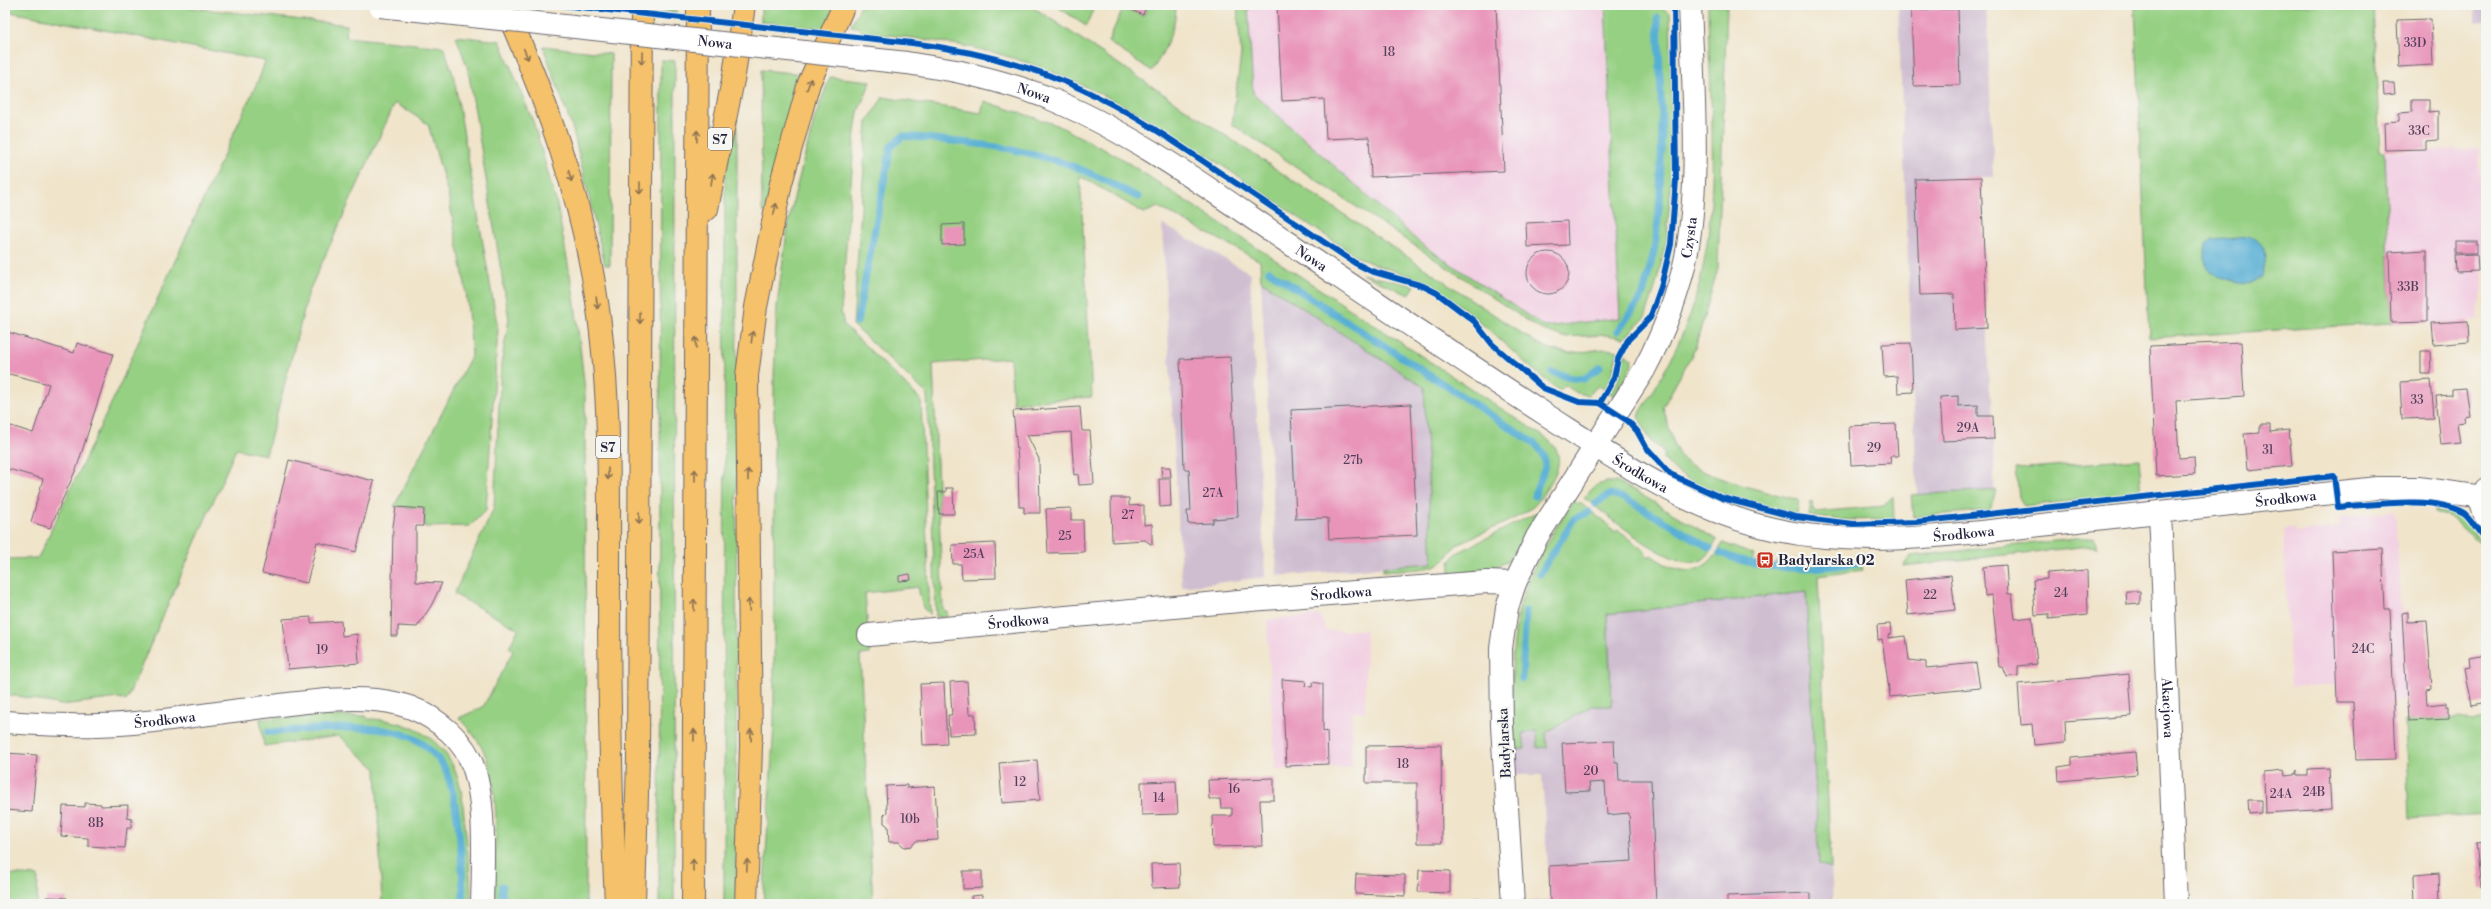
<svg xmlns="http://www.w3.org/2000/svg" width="2491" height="909" font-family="'Libre Bodoni',serif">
	<rect width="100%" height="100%" fill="#f6f6f2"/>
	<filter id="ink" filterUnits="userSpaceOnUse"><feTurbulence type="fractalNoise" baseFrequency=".025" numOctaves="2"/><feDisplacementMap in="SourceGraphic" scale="8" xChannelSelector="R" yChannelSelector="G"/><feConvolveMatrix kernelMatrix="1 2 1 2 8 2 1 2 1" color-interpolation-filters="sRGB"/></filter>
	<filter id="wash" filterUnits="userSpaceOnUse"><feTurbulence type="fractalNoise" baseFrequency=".012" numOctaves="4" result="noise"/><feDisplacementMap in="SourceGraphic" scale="16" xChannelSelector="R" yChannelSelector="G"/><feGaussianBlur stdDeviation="0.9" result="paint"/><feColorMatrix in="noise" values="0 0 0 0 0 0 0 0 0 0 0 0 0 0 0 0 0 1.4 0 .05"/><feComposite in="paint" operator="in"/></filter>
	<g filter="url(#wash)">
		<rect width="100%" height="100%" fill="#f0e4ca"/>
		<g fill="#f2cfe2">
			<path d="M1248,5H1605L1620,318L1545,327L1421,244L1253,93Z"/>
			<path d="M2479,149L2483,289L2476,321L2391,323L2385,151Z"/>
			<path d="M2395,511L2407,700L2337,702L2338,684L2291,687L2283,530L2294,528L2295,533L2340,527L2339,518Z"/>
			<path d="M1320,615L1326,631L1366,630L1365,712H1352V767L1275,770L1267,620Z"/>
		</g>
		<g fill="#cfbdd0">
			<path d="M1898,5H1986L1994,177H1981L1989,389L1992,398L1994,439V490L1917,495Z"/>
			<path d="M2475,5H2486V22L2475,23Z"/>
			<path d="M1162,224L1250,273L1265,577L1182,587Z"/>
			<path d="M1261,281L1425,387L1432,563L1277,576Z"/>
			<path d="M1818,579L1833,904H1525L1524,902L1550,900L1542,775H1517L1511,693L1530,620Z"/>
		</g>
		<g fill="#96d083" stroke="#5c795f">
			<path d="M5,5H167L347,25L346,37L444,47L454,78L498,329L486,510L470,526L425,527L424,508L394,507L472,354L466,290L448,194L428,124L395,103L309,291L266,455L236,449L126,701L120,698L61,705L18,696H5V559L38,558L119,387L151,313L260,76L265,61L5,11Z"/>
			<path d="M661,5H676V13L661,11Z"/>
			<path d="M761,5H835L824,29L761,22Z"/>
			<path d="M861,5H1030L1535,342C1546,348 1558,352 1571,353C1587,353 1602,346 1618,351L1611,379L1604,389L1598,386L1588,395L1577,393L1565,385L1560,391C1515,358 1479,315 1431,285C1409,272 1381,270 1358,257C1248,186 1142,100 1016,59C966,43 913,38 861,32L860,28L851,26Z"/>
			<path d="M1055,5H1095L1086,26Z"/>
			<path d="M1140,5H1176C1176,30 1164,51 1152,71L1108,42L1123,8L1143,16L1147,8Z"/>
			<path d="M1237,5H1248L1253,93L1421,244L1545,327L1620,318L1605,5H1659L1670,14L1671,43L1672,163L1667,240L1655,288L1645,318L1624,338L1606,335L1563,337L1540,329L1232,124L1241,54Z"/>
			<path d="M1708,5H1727L1718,268L1695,349L1663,407C1667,420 1673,446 1680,456C1697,477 1772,493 1799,500L1797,515C1760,505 1685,490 1663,458L1665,455L1661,449L1651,442L1638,416C1661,380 1682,342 1695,300C1723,205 1709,102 1708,5Z"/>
			<path d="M2135,5H2373L2380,151H2385L2391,323L2149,338Z"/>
			<path d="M456,36L500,41L534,124L557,205L574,296L585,390L586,904H493C494,860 503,789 483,750C477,738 468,728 459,718L483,707L513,651L509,648L518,629L454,594L494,508L501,365L509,319L468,69Z"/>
			<path d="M543,46L611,54L610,265H605L573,130Z"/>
			<path d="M661,60L675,61L674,904H659Z"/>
			<path d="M761,70L805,74L764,213L762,210Z"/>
			<path d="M830,77L871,81L858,112L855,132L841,311L844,325L921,400L930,615L923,608L918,587L865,593L870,654L860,655L873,904H763L774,723V377L777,305L787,232L795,193L815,117Z"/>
			<path d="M883,97L981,113L984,101L1057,125L1119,157L1546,438C1567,453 1558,473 1545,491C1542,496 1538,502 1534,506C1516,521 1481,532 1459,543C1452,548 1449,557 1442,562C1429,572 1400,569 1383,571V567L1432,563L1424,387L1261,281L1260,261L1158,207L1144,213L1080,176L1092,397L1013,403L1010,358L933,364L943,610L947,611V617H936L927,394L853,325L867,122Z"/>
			<path d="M736,119H737C737,380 736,642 736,904H724L725,174Z"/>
			<path d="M1362,274L1415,286L1409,295Z"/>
			<path d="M1625,353L1632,359V365L1615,397L1610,393L1618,381Z"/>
			<path d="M2139,459L2142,494L2024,506L2019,497L2016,469Z"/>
			<path d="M1606,482H1615L1630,488L1717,540C1713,547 1709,556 1702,560C1676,575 1607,514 1584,498L1595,486Z"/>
			<path d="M1996,490L1990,510L1913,517L1911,495Z"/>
			<path d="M1893,496L1894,519L1842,520L1809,516L1811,502H1813L1814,512L1884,506Z"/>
			<path d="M1573,501L1579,505L1580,503L1610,526L1609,528L1615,532L1617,530L1645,551L1644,553L1650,557L1651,555C1681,577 1704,578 1723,543L1754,555L1752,561L1775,566L1776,561L1812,566L1860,560L1863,570L1818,576L1831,869L1819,864L1806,592L1607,614L1612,706H1591L1546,733L1547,747L1538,748L1537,731L1523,733L1525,749H1515C1511,697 1508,643 1524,592C1535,560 1554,530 1573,501Z"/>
			<path d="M2434,510C2446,512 2459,513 2467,522C2474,531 2476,539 2486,544V549L2451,518L2434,512Z"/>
			<path d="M1540,511L1511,558C1495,572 1470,572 1450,573V562L1457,553Z"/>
			<path d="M2094,537L2097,548L2090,546L1903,566L1911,556Z"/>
			<path d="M310,716H366L368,719C408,719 446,738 458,779C463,793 463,810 465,824C468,851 471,877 471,904H382L376,769L339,736L264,746L260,719Z"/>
			<path d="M2458,718L2473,721L2486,719V814L2409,819L2405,721Z"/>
			<path d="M5,874L38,876L37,904H5Z"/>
			<path d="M1475,897L1502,898L1503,904H1475Z"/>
		</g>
		<path fill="#57afd4" stroke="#3c6888" d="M2248,237C2272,242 2266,258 2262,277C2259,278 2256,281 2253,282C2243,285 2212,277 2207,267C2204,259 2205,252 2206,244L2213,240Z"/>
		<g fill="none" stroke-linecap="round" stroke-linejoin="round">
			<g stroke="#57afd4" stroke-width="7">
				<path d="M1269,271L1534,443C1556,463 1539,474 1535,496"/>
				<path d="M857,322L891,146L903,136C954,141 1005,145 1054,160C1083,168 1110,183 1138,197"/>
				<path d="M1618,331L1643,295L1655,247L1660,199L1662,123L1658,18"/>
				<path d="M1552,372L1572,378L1584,379L1600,367"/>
				<path d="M1595,504L1611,494L1626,499L1710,548"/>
				<path d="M1720,553C1764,572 1812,570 1858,563"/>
				<path d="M1540,574L1574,519L1589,512"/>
				<path d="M1522,679L1526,611"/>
				<path d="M268,732C306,730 386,720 418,741C427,746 440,759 445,769C459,800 463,869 463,904"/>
				<path d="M502,904V886"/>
			</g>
		</g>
		<g id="blocks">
			<g fill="#e995ba">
				<path d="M1126,5H1136L1145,9L1143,15L1125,7Z"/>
				<path d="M1277,5H1496L1504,171L1371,177L1369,137L1326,139L1324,99L1282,101Z"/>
				<path d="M1958,9L1960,85L1914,86L1911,10Z"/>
				<path d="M2431,19L2433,65L2399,67L2397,20Z"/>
				<path d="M2383,83H2394L2395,94L2384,95Z"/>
				<path d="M2412,100H2429V112L2438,111V140L2426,141V149L2385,150L2384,122L2399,121V113L2412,112Z"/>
				<path d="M1981,177L1987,328L1955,330L1954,294L1920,295L1915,179Z"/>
				<path d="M1567,221L1568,245L1527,247L1526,223Z"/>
				<path d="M964,224V244L942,245V225Z"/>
				<rect x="2455" y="241" width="22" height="12"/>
				<path d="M2427,250V322L2391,323L2389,252Z"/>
				<circle cx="1548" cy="273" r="21"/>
				<path d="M2477,254L2478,271L2456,272L2455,255Z"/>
				<path d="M2468,321L2469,342L2434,345L2432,323Z"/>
				<path d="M5,331L74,353L77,343L113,354L77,467L50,528L31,522L43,479L5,468V424L33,433L49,384L5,373Z"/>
				<path d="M2241,342L2244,396L2176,401L2179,458L2194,457L2195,474L2156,476L2150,346Z"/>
				<path d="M1911,343L1913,392L1898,393L1897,376L1884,377L1882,344Z"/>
				<path d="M2421,351H2430L2431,374H2421Z"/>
				<path d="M1230,357L1238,517L1213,519V523L1188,524L1187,511H1191L1189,469H1184V467L1180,359Z"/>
				<path d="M2431,380L2434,418L2402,419L2400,382Z"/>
				<path d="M2466,388L2470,416L2464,417L2465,422L2457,423L2460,443L2441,445L2436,396L2452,395V389Z"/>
				<path d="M1958,396V406L1978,405V416H1993L1994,439L1943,441L1940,397Z"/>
				<path d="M1411,404L1417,535L1329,539L1328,518L1294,519L1296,517L1291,410Z"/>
				<path d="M1080,407L1082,431H1090L1094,484L1079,485L1078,474L1074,475L1071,432L1027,435L1039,459L1040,513H1024V507H1019L1018,460L1013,411Z"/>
				<path d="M1896,424L1898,456H1890L1891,463L1851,465L1849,426Z"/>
				<path d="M2260,425H2270V432L2289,430L2292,466L2247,470L2244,434L2260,433Z"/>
				<path d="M289,460L374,481L356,552L317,542L307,583L262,573Z"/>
				<path d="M1161,467H1170L1171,477H1162Z"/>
				<path d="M1159,479H1170L1171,506L1160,507Z"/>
				<path d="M946,488H953L954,514H939L938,492H946Z"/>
				<path d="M1111,498H1129V506L1144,505V525L1152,524V545L1145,540L1112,542Z"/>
				<path d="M396,507L424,509L423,526H416V582L442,583L431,606L417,627L398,626V636H391L393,526Z"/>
				<path d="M1071,508V520H1083L1084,552L1048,553L1046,509Z"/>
				<path d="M995,543L996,578L962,579L961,564H953L952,545Z"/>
				<path d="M2382,548L2385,609H2390L2396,759L2356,760L2353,702H2337L2332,551Z"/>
				<path d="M2006,565L2008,594H2012L2015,619L2032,617L2037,664L2018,666V676L2007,677L2003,667H1999L1992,595L1985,596L1983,567Z"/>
				<path d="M2087,570L2088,615L2049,619V614L2035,615L2033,580L2047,579V573Z"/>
				<path d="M910,574L911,580L899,581V576Z"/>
				<path d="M1951,575L1955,610L1908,615L1905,580Z"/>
				<path d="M2126,591H2140V604L2127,605Z"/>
				<path d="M2408,612V622L2427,621L2432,688L2426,689L2427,705L2446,703V706H2449V719L2408,721L2402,613Z"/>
				<path d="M311,617V623L341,621L342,636L357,634L359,663L288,669L283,619Z"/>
				<path d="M1890,624L1891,634L1888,635V638L1906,636L1909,660L1926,662V668L1976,663L1980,688L1890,697L1882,639L1878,640L1877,625Z"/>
				<path d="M2486,654V702L2472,705L2465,668L2470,667L2469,657Z"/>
				<path d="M2129,674L2132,716L2065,721L2066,742L2034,745L2032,724L2021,725L2018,684Z"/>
				<path d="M1282,679L1306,681L1305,686L1312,687L1313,682L1323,684V732L1327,731L1328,764L1286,766Z"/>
				<path d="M967,681L969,714H975L976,734L949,735L948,715H952L950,682Z"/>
				<path d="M944,683L947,744L923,745L920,684Z"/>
				<path d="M1614,741L1615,763H1618L1619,780H1651L1656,904H1550L1549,866L1632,861L1629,813L1607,815L1605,782L1589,783L1590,791L1565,792L1562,743Z"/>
				<path d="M1441,745L1442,843H1417V783H1366V746Z"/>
				<path d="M2135,752L2137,774L2059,781L2058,767L2072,765V758Z"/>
				<path d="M5,753L37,755L32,812L5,810Z"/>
				<path d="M1037,760L1040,800L1002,803L999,763Z"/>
				<path d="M2329,768L2331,809L2265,813L2264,772L2284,770L2285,776L2295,775L2297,770V775H2308V769Z"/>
				<path d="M1274,778V800H1260L1262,846L1213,847L1212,816H1232V808H1221L1220,799H1209L1208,780Z"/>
				<path d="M1176,781L1178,814L1142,815L1141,782Z"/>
				<path d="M907,785V788L935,786L938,840L916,841L912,846L904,847L899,842H889L888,826L884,823V815L887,812L886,786Z"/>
				<path d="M2248,800H2261V813L2249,814Z"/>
				<path d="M85,803L101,804V806L128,805L127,818L132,819L131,828H127L125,848L88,846V838L61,836L63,806L85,807Z"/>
				<path d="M2486,842V888H2481L2476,843Z"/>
				<path d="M1179,863L1180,887L1152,888L1151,864Z"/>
				<path d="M1419,870L1450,871V893L1418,892Z"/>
				<path d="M963,871H982V888L963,889Z"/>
				<path d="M1356,874L1405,875V896L1355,894Z"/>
				<path d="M2439,874L2440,904H2415L2414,876Z"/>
				<path d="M1810,893V904H1727V896Z"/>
				<path d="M982,895V904H972L971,896Z"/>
				<path d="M46,897L67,898L66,904H46Z"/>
			</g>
		</g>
	</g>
	<g filter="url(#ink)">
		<use href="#blocks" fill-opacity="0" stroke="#6a666d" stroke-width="1"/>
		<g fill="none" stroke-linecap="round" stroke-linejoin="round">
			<g stroke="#6a666d" stroke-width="24">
				<g id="minor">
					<path id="s1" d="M956,71C987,78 1017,86 1046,97C1132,132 1209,189 1286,241C1372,299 1458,358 1545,414C1617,460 1688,510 1773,529C1866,550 1966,533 2059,523C2165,512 2271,500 2377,488H2418L2483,497"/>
					<path d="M2486,489L2482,505L2486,517"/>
					<path id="s2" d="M2160,512L2176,904"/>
					<path id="s3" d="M869,635L1250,600L1486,582L1515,583"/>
					<path id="s4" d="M5,722C36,724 67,726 97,725C145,724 193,716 240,710C287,705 352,692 399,704C427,711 457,732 470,759C487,795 483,864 482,904"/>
					<path id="s5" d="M1513,904L1502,726L1501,648L1507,608L1515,583L1537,537L1644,370C1663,334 1678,296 1686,257C1701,178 1693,85 1690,5"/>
				</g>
			</g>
			<g stroke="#6a666d" stroke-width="24">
				<g id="highway">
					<path d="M504,5C547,101 582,198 597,302C611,396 609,492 609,587C609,693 611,798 616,904"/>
					<path d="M707,209L734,75L744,5"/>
					<path d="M634,904L638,757L642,5"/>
					<path d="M693,904L698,5"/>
					<path d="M746,904L751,746L747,376L756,307L781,183L809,83L844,5"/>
				</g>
			</g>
			<use href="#minor" stroke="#fff" stroke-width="22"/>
			<use href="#highway" stroke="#f5c16b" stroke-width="22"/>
			<g stroke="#6a666d" stroke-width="24" stroke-linecap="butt">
				<g id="minor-bridge">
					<path id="s6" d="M380,6L907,63L956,71"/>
				</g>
			</g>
			<use href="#minor-bridge" stroke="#fff" stroke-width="22"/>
			<g stroke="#f6f6f2" stroke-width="8">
				<g id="cycleway">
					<path d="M562,5L912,43C959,49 1004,59 1048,75C1110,98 1165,135 1219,172C1265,202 1310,233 1355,263L1371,271L1423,286L1437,293L1474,321L1492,344L1543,388L1579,402L1600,403L1628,421L1637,431L1646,447L1670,474L1722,498L1796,517L1853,524L1916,522L2334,476L2338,507C2372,505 2434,495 2464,513C2473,520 2477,532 2486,539"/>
					<path d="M1600,403L1614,378L1618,359L1628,340L1650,318L1661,287L1671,244L1676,180L1674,5"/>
				</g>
			</g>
			<use href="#cycleway" stroke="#0057b8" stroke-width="6"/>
		</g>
		<defs><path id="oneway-shaft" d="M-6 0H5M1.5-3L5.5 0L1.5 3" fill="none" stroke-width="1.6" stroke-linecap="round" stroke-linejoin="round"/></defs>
		<g stroke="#8c7253">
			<use href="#oneway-shaft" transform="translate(526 54) rotate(67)"/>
			<use href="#oneway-shaft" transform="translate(642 58) rotate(91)"/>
			<use href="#oneway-shaft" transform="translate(809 84) rotate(-71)"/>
			<use href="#oneway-shaft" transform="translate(697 136) rotate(-89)"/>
			<use href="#oneway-shaft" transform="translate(570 176) rotate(75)"/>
			<use href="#oneway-shaft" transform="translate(712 179) rotate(-80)"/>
			<use href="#oneway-shaft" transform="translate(640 188) rotate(90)"/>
			<use href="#oneway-shaft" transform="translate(775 209) rotate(-76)"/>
			<use href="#oneway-shaft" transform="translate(597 303) rotate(82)"/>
			<use href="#oneway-shaft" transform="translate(640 318) rotate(90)"/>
			<use href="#oneway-shaft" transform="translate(752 337) rotate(-83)"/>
			<use href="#oneway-shaft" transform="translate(696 343) rotate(-90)"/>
			<use href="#oneway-shaft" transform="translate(608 474) rotate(90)"/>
			<use href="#oneway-shaft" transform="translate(695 475) rotate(-90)"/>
			<use href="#oneway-shaft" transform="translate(748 475) rotate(-91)"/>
			<use href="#oneway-shaft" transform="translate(639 518) rotate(90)"/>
			<use href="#oneway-shaft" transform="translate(694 605) rotate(-90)"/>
			<use href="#oneway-shaft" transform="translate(749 605) rotate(-91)"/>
			<use href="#oneway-shaft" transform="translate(694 735) rotate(-90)"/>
			<use href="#oneway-shaft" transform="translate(751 735) rotate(-91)"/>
			<use href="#oneway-shaft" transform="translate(693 865) rotate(-90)"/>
			<use href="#oneway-shaft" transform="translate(747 865) rotate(-88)"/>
		</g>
	</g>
	<defs>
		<g id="bus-square" transform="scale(0.9)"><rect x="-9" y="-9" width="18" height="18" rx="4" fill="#c8321e" stroke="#f6f6f2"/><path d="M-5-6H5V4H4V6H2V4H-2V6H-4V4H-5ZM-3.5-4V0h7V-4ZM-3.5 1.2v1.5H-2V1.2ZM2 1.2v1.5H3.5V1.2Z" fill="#fff"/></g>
	</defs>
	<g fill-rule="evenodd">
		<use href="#bus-square" x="1765" y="560"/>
	</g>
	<g text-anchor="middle" stroke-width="4" stroke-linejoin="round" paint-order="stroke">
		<g font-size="12" fill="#543f5b">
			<text x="2415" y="47">33D</text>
			<text x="1389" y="56">18</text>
			<text x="2419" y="135">33C</text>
			<text x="2408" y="291">33B</text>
			<text x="2417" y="404">33</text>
			<text x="1968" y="432">29A</text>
			<text x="1874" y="452">29</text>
			<text x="2268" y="454">31</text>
			<text x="1353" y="464">27b</text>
			<text x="1213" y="497">27A</text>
			<text x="1128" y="519">27</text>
			<text x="1065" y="540">25</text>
			<text x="974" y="558">25A</text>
			<text x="2061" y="597">24</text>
			<text x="1930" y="599">22</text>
			<text x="2363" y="653">24C</text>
			<text x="322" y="654">19</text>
			<text x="1403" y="768">18</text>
			<text x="1591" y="775">20</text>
			<text x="1020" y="786">12</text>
			<text x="1234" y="793">16</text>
			<text x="2314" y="796">24B</text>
			<text x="2281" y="798">24A</text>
			<text x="1159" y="802">14</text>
			<text x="910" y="823">10b</text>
			<text x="96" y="827">8B</text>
		</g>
		<g fill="#f6f6f2" stroke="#626272" stroke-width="1">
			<rect x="708" y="128" width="24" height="22" rx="3"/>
			<rect x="596" y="436" width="24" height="22" rx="3"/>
		</g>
		<g font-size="13" font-weight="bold" fill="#22223b">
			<text x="720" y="144">S7</text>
			<text x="608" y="452">S7</text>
		</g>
		<g font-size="14" fill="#22223b" stroke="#f6f6f2">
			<text dy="5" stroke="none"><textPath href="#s6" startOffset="337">Nowa</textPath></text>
			<text dy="5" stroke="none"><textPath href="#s1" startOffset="81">Nowa</textPath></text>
			<text dy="5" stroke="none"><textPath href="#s5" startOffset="713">Czysta</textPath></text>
			<text dy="5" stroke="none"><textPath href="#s1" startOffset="405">Nowa</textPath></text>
			<text dy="5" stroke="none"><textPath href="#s1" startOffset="798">Środkowa</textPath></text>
			<text dy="5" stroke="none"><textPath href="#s1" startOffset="1458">Środkowa</textPath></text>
			<text dy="5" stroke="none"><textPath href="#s1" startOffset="1134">Środkowa</textPath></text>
			<text dy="5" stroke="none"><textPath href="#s3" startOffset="474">Środkowa</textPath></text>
			<text dy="5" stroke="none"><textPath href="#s3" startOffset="150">Środkowa</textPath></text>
			<text dy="5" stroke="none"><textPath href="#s2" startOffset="196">Akacjowa</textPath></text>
			<text dy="5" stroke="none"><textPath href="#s4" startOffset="160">Środkowa</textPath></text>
			<text transform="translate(1504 743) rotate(-93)" y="5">Badylarska</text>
		</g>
		<g font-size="14" font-weight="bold" fill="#22223b" stroke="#f6f6f2" text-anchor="start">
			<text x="1778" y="565">Badylarska 02</text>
		</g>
	</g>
	<rect width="2491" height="909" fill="none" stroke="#f6f6f2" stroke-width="20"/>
</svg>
